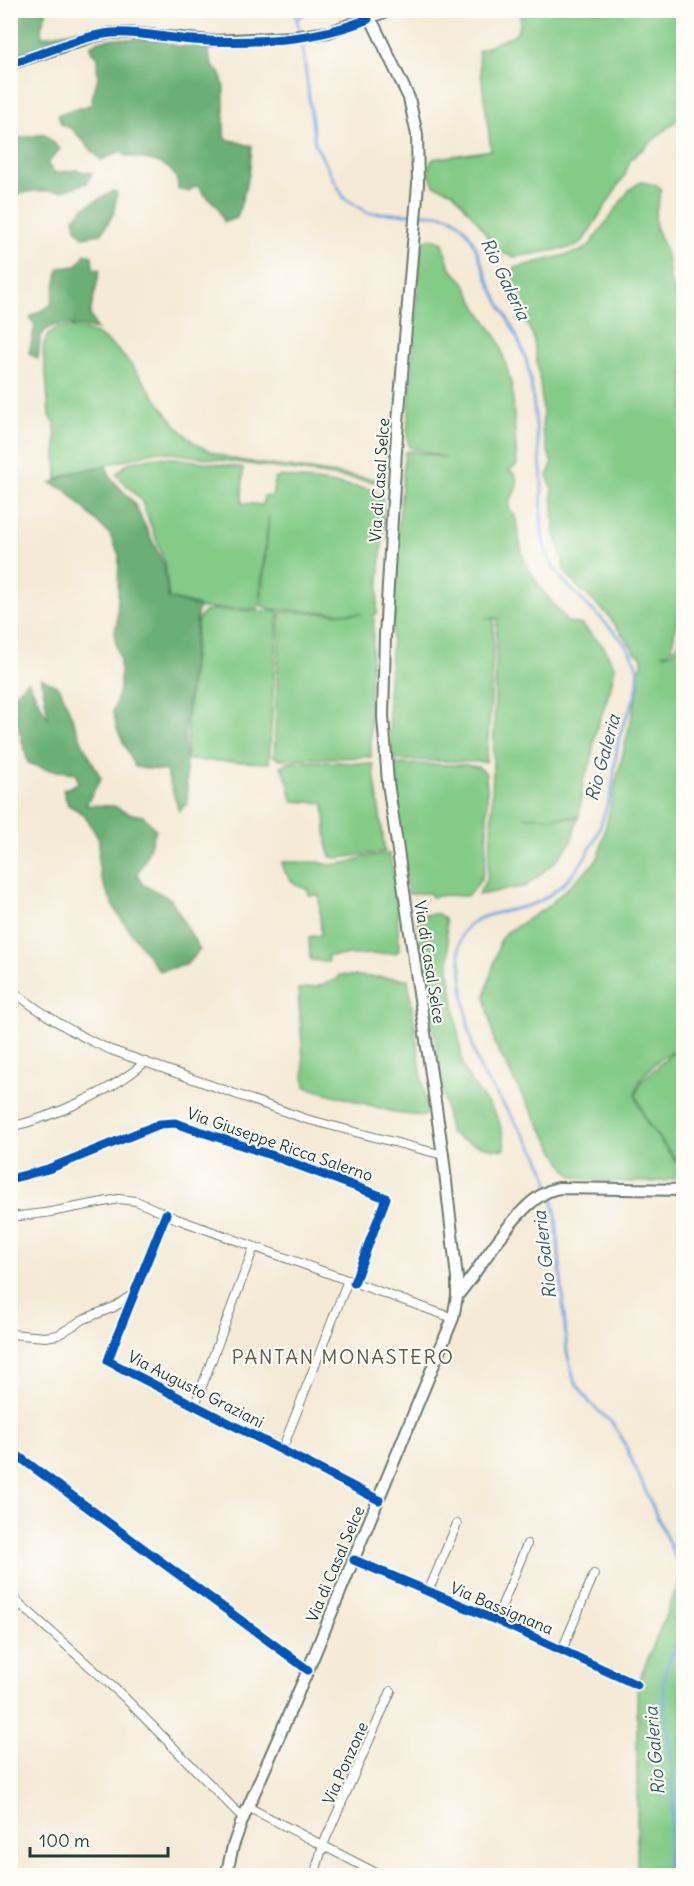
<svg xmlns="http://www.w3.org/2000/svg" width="694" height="1886" font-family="Delius,sans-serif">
	<rect width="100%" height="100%" fill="#fdfcf7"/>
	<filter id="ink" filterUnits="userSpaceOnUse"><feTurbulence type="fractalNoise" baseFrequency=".0167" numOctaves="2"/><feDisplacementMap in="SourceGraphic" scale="12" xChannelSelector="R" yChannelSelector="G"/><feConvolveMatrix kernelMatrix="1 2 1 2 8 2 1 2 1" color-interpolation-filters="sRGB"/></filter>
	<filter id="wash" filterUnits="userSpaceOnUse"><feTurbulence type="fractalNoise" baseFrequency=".008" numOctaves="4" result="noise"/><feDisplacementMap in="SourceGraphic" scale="24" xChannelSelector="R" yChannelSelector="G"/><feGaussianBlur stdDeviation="1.35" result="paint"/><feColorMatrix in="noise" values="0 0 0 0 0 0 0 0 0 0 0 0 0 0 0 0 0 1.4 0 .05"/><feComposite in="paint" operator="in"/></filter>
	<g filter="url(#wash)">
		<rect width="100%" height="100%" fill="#f4ead5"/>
		<g fill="#84cb87" stroke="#52845e" stroke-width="1.5">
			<path d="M521,11H683L684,114L630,160L625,175L583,241L575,247L514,257L505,254L495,249L478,222L453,192L434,185C429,175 426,169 433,159L491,150L478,51L516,34L520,24Z"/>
			<path d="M641,182L657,185L661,190L655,216L656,229L667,254L670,280L684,313V460L680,487V596L672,649L666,654L662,653L665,655L674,652L680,641L683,624V1053H670L659,1059L640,1080L635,1095L646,1122L679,1166L675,1178C662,1185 588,1182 573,1176C570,1174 569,1172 566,1170L519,1090L495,1044L485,996L500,941L504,934L546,908L596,861L599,855L639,686V668L642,667V657L636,653L607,614L576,585L564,570L562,557L554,531L552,488L547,476L552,464L542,431L543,415L540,382L533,336L510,290L508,280L510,273L515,268L581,251L589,246L630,189Z"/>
			<path d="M431,238L443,243L450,268L464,282L477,307L499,341L512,386L517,465L509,471L515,474C522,491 509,494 509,508L515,516L522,553L528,568L543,592L565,618L564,621L582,625L604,647L615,668L610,690L595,734L591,762L583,781L579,817H524L578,818L571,842L556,861L526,886L478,895L487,878L491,837L497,619L499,618H485L494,619L491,702L486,762L395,760L392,758L388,697L393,620L395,615L391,614L405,452L412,451L446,458L409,447L407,434L421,243Z"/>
			<path d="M57,328C125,318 150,410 194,442C222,462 262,463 295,468C323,472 352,476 381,480V483L157,451L107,465L74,472L57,479L55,422L51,420L49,414C48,401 47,388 46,375C44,357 37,339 57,328Z"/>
			<path d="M155,457L176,458L243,468L242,503L263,505L264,496L272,497L275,479L281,476L370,489L382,497L384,519L377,606V614L373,615L374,620L370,687L371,757L281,759L274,757L280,612L362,614L270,609L261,606L269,515L258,609L200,608L197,605L169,598L165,563L141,500L116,474L128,463Z"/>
			<path d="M212,610L278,611L269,763L187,760V721L198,620L204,612Z"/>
			<path d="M317,761L373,764L385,852L338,858L331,857L327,843L324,803L292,801L288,782L281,766L290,762Z"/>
			<path d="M390,764L466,765L478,767L485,772C489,787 487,859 483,874C480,883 474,890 466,896L445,895L432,897L430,893L408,894Z"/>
			<path d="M390,854L397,902L399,950L396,953L327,956L328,962L312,960L310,957L309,937L321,935L319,895H309L308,889C295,887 284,876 282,862H317L330,865L346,863L365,857Z"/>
			<path d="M434,914H438L445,919L449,953V970L463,1066C470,1086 487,1099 497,1117C502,1127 504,1138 505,1149C493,1151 455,1140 449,1131L417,918L419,915Z"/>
			<path d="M339,975L408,979L427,1114L424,1116L401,1114L305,1087L298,989L316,987L338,979Z"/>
			<path d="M671,1054L683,1055V1177V1169L648,1123L636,1095L641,1082Z"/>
			<path d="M683,1573V1875H637V1685Z"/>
		</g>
		<g fill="#6baf74" stroke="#457654" stroke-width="1.5">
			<path d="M11,10L47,11L41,28L42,37L78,30L82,34L11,56Z"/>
			<path d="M114,38L157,40L176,46L207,47C211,59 210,67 221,74L224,88V133L227,139L252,146L249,175L237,218L224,222L218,207L204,194L199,186L193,187L189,192L178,189C178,161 148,160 126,156L121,151L101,160L72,129L61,124L58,115C69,108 80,110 92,104C91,93 98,84 98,74C97,67 96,65 99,58L92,52L90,46L99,41Z"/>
			<path d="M44,134L60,149L47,164L55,173L76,170L92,173L87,183L62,191H34L11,195V137L14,139Z"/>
			<path d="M113,191L117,193L114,213L101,234L83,237L76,228L74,218L85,207Z"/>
			<path d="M85,254L92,256L93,268L100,270L90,314L97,330C80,326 48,316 40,339C39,345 39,353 38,359L29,353L35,327L30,317L51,305L59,268L77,266Z"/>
			<path d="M106,466L111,478L134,503L164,565L168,598L198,607L184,734L188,804L179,811L166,771L135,767L117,729L113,712L120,688V661L114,634L117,623L119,555L110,535L66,490L51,483L76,472Z"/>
			<path d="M41,678L60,688L82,742L101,778L86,805L114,806L127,813L143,816L156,830L145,860L137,874L142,884L171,899L200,950L186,965L159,971L117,913L101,879L98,862L99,840L84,814L68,805L63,790L78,783L76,773L48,770L28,763L16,718L14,694L28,681L49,720Z"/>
		</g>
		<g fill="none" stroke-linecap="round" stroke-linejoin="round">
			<g stroke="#76a6e0" stroke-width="3">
				<path d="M294,10L300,31"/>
				<path d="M297,20L308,10"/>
				<path d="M302,43L315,144L344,198L368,213L412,214"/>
				<path d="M419,214C430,214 444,213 454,219C474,231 480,262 489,282C503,315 524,340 530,377C533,396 535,416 537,435C539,450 541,466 542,481C542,503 539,526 545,548C557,595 634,630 638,674C640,696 624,717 619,738C615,755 615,771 612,788C610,798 606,808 603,818C593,851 572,882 542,900C515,916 461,906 459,948C464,990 465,1037 483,1075L536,1152L546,1174L556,1215L567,1352L574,1380L590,1403L612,1423L622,1438L684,1577"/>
				<path d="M666,1876L674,1792L663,1684L665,1671L684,1627"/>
			</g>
		</g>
	</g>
	<g filter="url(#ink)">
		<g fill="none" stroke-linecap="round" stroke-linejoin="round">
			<g stroke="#6a7a6c" stroke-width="10">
				<g id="street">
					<path d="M10,989C42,1014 73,1034 111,1050L306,1119L443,1155"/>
					<path d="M10,1127C53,1117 113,1091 145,1062"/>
					<path d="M10,1179L48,1169L160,1124L175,1123L271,1155L386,1198L354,1283"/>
					<path d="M166,1214L114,1344L108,1361L379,1500"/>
					<path d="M10,1217L45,1213L119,1199L136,1201L177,1219L453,1318"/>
					<path d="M10,1334L45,1337L58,1335L84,1319L114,1307L132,1295"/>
					<path d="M195,1405L254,1247"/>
					<path d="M10,1450L308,1670"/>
					<path d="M282,1450L348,1280"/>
					<path d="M354,1560L496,1620L637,1685"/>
					<path d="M428,1592L457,1524"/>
					<path d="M10,1595L123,1696L243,1818"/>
					<path d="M496,1620L527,1544"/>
					<path d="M562,1650L594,1574"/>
					<path d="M248,1807L382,1876"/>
					<path d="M314,1876L323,1845L391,1691"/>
				</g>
			</g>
			<g stroke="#6a7a6c" stroke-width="14">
				<g id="secondary">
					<path d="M10,64L91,37L111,33H129L211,41L292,37L329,32L390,10"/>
					<path d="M457,1296C482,1268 520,1194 559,1188L684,1190"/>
					<path d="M226,1876L233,1846L242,1821L308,1670L453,1318L457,1296V1278L443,1155L388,783L383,716L385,636L397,434L418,184L417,135L409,98L374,25L362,10"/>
				</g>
			</g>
			<use href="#street" stroke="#fff" stroke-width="8"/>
			<use href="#secondary" stroke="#fff" stroke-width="10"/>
			<g stroke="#fdfcf7" stroke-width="13">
				<g id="cycleway">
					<path d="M10,64C41,55 80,36 111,33C137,31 166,38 193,40C248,44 316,41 368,19"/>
					<path d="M10,1179L48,1169L160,1124L175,1123L271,1155L386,1198L354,1283"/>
					<path d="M166,1214L114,1344L108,1361L379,1500"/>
					<path d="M10,1450L308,1670"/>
					<path d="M354,1560L496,1620L637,1685"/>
				</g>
			</g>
			<use href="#cycleway" stroke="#0057b8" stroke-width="9"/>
		</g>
	</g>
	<g text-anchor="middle" stroke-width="4.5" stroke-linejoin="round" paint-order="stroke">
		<g font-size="16" fill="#1f3d34" stroke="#fdfcf7">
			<text transform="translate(379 480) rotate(-86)" y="6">Via di Casal Selce</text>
			<text transform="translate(430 962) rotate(81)" y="6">Via di Casal Selce</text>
			<text transform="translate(280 1144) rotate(19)" y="6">Via Giuseppe Ricca Salerno</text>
			<text transform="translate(196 1389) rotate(27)" y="6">Via Augusto Graziani</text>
			<text transform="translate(335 1564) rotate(-67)" y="6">Via di Casal Selce</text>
			<text transform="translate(502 1608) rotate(23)" y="6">Via Bassignana</text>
			<text transform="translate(345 1763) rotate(-66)" y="6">Via Ponzone</text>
		</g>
		<g font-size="18" font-style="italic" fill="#395c68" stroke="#fdfcf7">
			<text transform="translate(505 279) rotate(64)" y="6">Rio Galeria</text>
			<text transform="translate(603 758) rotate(-75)" y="6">Rio Galeria</text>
			<text transform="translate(545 1255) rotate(-97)" y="6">Rio Galeria</text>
			<text transform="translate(655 1751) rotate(-95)" y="6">Rio Galeria</text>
		</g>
		<g font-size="20" letter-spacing="1.5" fill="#5c5e47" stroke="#fdfcf7">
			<text x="343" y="1364">PANTAN MONASTERO</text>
		</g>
	</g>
	<rect width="694" height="1886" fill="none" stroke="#fdfcf7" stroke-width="36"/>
	<path d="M30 1847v9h138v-9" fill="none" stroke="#1f3d34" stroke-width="3"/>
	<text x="39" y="1847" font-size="18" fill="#1f3d34" stroke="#fdfcf7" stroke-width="4.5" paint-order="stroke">100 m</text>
</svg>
